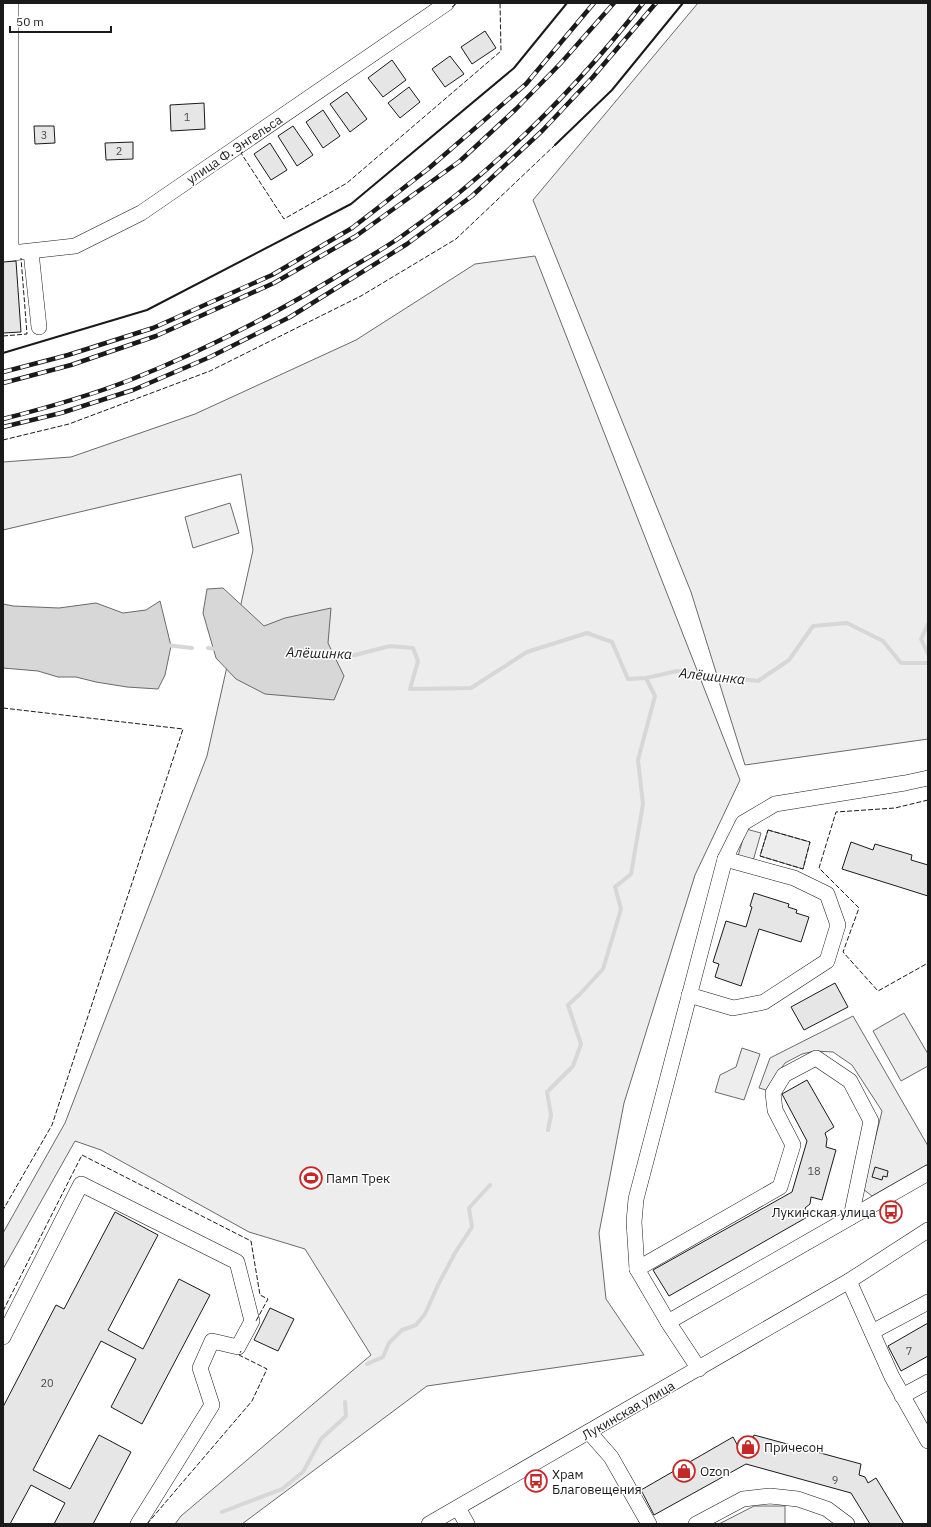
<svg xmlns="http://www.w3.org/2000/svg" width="931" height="1527" font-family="'IBM Plex Sans',sans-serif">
	<rect width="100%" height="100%" fill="#fff"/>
	<g fill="#ededed" stroke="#6a6a6a">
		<path d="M698,3H928V739L745,765L691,592L533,200Z"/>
		<path d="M535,256L740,780L695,875L624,1103L599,1233L606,1299L644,1355L427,1386L242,1524H175L181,1516L371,1355L305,1249L249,1232L101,1150L75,1141L3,1269V1233L65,1123L207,756L253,550L241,474L3,530V462L71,457L195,414L356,340L475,264Z"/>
		<path d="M230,503L239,533L193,548L185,517Z"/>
		<path d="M746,829L761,833L753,861L738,856Z"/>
		<path d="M768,830L810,842L803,869L760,856Z"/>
		<path d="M904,1013L928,1054V1066L901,1081L873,1031Z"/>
		<path d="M853,1016L928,1146V1164L872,1196L863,1189L882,1111L852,1065L833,1052L815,1051L802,1054L785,1063L766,1090L759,1088L770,1058Z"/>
		<path d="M742,1048L760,1054L744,1100L715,1092L720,1075L736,1067Z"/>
		<path d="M754,1506H785V1524H719Z"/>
	</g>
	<g fill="#d7d7d7" stroke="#6a6a6a">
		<path d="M223,588L264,626L285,618L331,608L328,643L344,676L334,700L265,694L236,679L216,658L203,613L207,589Z"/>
		<path d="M160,601L171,646L165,675L158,689L127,687L96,682L76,677H58L38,671L3,668V604L13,606L59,608L96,603L123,613L146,610Z"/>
	</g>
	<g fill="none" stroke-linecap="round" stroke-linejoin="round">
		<g stroke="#d7d7d7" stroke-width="4">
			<path d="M928,624L921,639L928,654"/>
			<path d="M166,645L192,648"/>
			<path d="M208,648L217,649"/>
			<path d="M328,654L355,655L390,646L413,648L418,661L410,689L471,688L527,652L587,633L612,642L628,679L646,678L677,671L758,681L789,660L813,626L847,623L883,641L901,663H928"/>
			<path d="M548,1130L551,1115L547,1092L573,1066L581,1044L568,1005L580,994L603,969L621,909L615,887L631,874L643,804L638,760L655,696L646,678"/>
			<path d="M367,1364L383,1357L389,1343L402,1330L416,1325L425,1314L438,1285L455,1253L472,1227L469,1208L490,1185"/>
			<path d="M222,1512L282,1489L303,1472L321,1439L346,1416L345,1402"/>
		</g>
	</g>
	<g fill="#e6e6e6" stroke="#1a1a1a">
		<path d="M485,31L496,48L472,64L461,47Z"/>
		<path d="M450,56L464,74L445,87L432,69Z"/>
		<path d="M392,60L406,80L383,97L368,78Z"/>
		<path d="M409,87L420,102L400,118L388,103Z"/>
		<path d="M347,92L367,119L350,132L330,104Z"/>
		<path d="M204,103L205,129L171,131L170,105Z"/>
		<path d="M323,110L340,136L323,148L306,122Z"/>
		<path d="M34,126H54L55,143L35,144Z"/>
		<path d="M293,126L313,155L297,166L278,136Z"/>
		<path d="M133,142V159L106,160L105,143Z"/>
		<path d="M270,143L287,170L271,180L254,154Z"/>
		<path d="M16,261L21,332L3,333V262Z"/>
		<path d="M851,842L873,850L875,844L912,855L911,860L928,865V896L842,869Z"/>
		<path d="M754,893L789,904L788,907L797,910L796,913L809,917L801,942L759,929L741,986L715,977L719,964L713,962L726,921L746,927L752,907L750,906Z"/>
		<path d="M835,983L848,1007L804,1030L791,1007Z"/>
		<path d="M807,1080L834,1127L825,1133L827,1139L826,1147L836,1150L822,1200L811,1197L810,1204L805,1208L809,1216L669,1296L653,1270L792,1192L807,1141L782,1094Z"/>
		<path d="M875,1167L888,1171L887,1177L883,1176L882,1180L872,1177Z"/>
		<path d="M115,1212L158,1235L108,1330L143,1349L179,1279L210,1295L142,1424L111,1407L136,1359L101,1341L33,1470L70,1489L99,1435L131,1452L93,1524H54L65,1503L31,1485L10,1524H3V1407L56,1305L64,1309Z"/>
		<path d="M270,1308L294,1319L278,1351L254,1340Z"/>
		<path d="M928,1323V1356L901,1371L888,1346Z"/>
		<path d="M754,1435L861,1464L859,1475L865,1477L868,1483L876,1478L904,1524H870L851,1493L746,1464L654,1515L641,1490L733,1437L739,1448L745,1444L751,1446Z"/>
	</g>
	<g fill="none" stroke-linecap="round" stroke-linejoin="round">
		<g stroke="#1a1a1a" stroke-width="16">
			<g id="minor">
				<path d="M31,252L39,327"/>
				<path d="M11,253V3"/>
				<path d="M3,254L75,246L141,213L447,3"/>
				<path d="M689,995L733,1008L764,1002L827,961L838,925L827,894L794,878L725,859"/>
				<path d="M637,1269L780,1187L793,1145L775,1110L773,1093L784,1075L816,1058L850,1081L871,1121L851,1217"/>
				<path d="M849,1281L892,1377L928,1441"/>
				<path d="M668,1322L928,1173"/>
				<path d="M872,1332L928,1302"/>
				<path d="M3,1337L81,1184L237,1262L252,1321L238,1347L212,1341L200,1368L212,1405L138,1524"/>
				<path d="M699,1369L668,1322L637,1269L634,1222L636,1199L725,859L743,823L775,804L905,783L928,778"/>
				<path d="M902,1396L928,1382"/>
				<path d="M589,1432L611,1457L649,1524"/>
				<path d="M458,1508L467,1524"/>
				<path d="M429,1524L849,1281L928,1230"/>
				<path d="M696,1524L743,1499L770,1496L798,1499L827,1509L847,1524"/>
			</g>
		</g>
		<use href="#minor" stroke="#fff" stroke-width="15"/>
		<g stroke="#1a1a1a" stroke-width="4.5">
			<g id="rail">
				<path d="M3,372L68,355L153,328L272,275L352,228L428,169L526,84L594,3"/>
				<path d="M3,383L71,365L156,336L274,283L356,236L460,161L516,109L560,64L614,3"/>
				<path d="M3,419C46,408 89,396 130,380C206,350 279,312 349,269C367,258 385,248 402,236C493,172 575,90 643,3"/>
				<path d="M3,427L61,413L133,390L210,357L290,317L407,244L472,196L542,131L592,78L656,3"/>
			</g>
		</g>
		<use href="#rail" stroke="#fff" stroke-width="3" stroke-dasharray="9" stroke-linecap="butt"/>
		<g stroke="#1a1a1a" stroke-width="1" stroke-dasharray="5 2" stroke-linecap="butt">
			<path d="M452,7L457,3"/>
			<path d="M243,152L241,153L284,219L347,183L501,51L500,3"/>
			<path d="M3,336L27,334L21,258"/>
			<path d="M3,440L69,424L210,371L361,296L456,239L555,145"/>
			<path d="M3,708L183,729L52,1125L3,1210"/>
			<path d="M928,800L895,808L836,812L819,868L859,908L843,952L878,991L928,963"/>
			<path d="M768,830L810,842L803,869L760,856Z"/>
			<path d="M3,1311L82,1155L251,1241L260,1295L268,1299L256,1321"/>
			<path d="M147,1524L252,1401L267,1369L239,1355L241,1351"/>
		</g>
		<g stroke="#1a1a1a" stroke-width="2">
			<path d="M555,145L612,90L683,3"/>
			<path d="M3,353L147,310L351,204L514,68L567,3"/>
		</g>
	</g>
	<defs>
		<g id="stadium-ring" transform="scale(1.15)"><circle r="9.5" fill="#fff" stroke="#c62828" stroke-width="1.5"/><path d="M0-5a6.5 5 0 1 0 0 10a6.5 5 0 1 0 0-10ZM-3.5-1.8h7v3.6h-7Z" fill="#c62828"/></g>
		<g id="bus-ring" transform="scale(1.15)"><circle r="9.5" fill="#fff" stroke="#c62828" stroke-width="1.5"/><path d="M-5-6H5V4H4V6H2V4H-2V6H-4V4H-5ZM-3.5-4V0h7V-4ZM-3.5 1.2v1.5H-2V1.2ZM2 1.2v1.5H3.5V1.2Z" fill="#c62828"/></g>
		<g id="shop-ring" transform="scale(1.15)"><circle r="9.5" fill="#fff" stroke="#c62828" stroke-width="1.5"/><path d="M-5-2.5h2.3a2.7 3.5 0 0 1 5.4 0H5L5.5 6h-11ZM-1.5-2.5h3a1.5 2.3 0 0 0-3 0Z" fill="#c62828"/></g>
	</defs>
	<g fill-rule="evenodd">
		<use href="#stadium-ring" x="311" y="1178"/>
		<use href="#bus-ring" x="891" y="1212"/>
		<use href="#shop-ring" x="748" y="1447"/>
		<use href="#shop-ring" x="684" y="1471"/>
		<use href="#bus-ring" x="536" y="1481"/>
	</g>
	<g text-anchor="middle" stroke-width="3" stroke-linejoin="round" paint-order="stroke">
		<g font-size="11" fill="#4d4d4d">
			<text x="187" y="121">1</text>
			<text x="44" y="139">3</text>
			<text x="119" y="155">2</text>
			<text x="814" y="1175">18</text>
			<text x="909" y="1355">7</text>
			<text x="47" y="1387">20</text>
			<text x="835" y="1484">9</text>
		</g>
		<g font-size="13" fill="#1a1a1a" stroke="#fff">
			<text transform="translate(234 149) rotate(-34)" y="5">улица Ф. Энгельса</text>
			<text transform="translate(628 1410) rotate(-30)" y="5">Лукинская улица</text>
		</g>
		<g font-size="13" fill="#1a1a1a" stroke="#fff" text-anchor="start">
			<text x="326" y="1183">Памп Трек</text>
			<text x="876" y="1217" text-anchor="end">Лукинская улица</text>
			<text x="764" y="1452">Причесон</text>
			<text x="700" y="1476">Ozon</text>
			<text x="552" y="1479">Храм<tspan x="552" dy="15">Благовещения</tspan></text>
		</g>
		<g font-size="14" font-style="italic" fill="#1a1a1a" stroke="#fff">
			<text transform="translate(319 653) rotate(2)" y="5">Алёшинка</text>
			<text transform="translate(712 676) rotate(6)" y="5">Алёшинка</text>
		</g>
	</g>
	<rect width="931" height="1527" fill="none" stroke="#1a1a1a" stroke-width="8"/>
	<path d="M10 26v6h101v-6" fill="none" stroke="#1a1a1a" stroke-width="2"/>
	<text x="16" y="26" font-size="12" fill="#1a1a1a" stroke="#ffffff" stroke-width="3" paint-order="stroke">50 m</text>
</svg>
